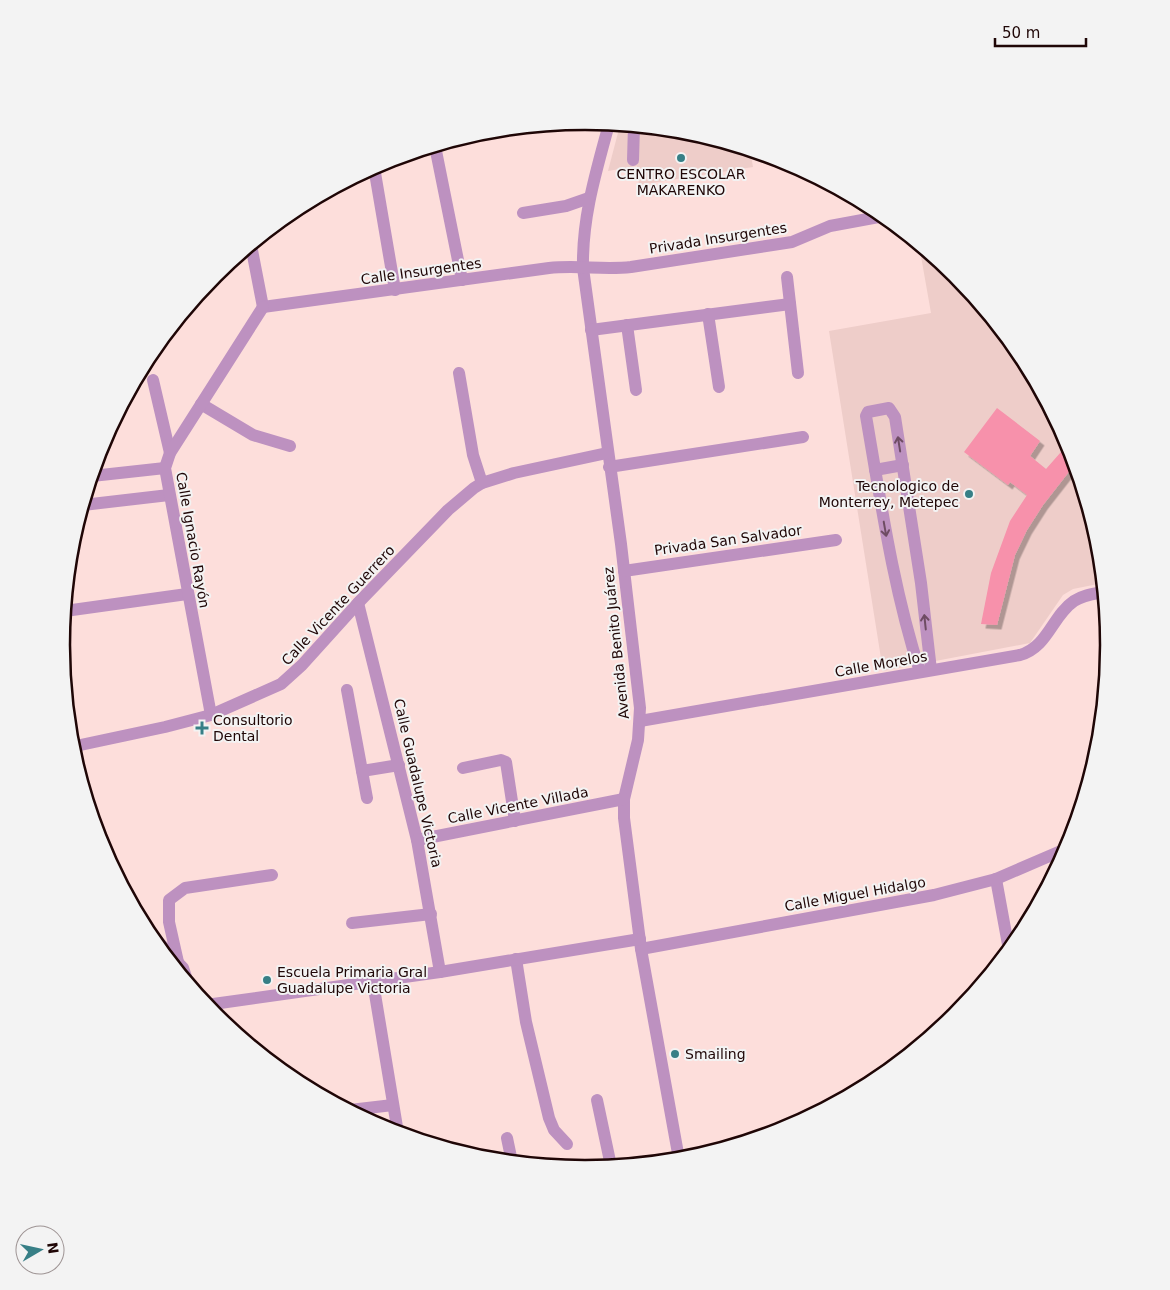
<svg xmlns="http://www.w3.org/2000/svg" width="1170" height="1290" font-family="'DejaVu Sans',sans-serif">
	<defs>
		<filter id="shadow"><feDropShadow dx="4.5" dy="4.5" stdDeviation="0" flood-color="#0004"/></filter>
	</defs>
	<rect width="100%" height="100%" fill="#fddedb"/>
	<g fill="#eecdc9">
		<path d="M620,125L687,131L750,150L753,167L639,185L637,166L608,171Z"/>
		<path d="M919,245L956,275L1021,354L1069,445L1099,543L1103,583L1073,589L1063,595L1030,643L883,671L829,331L931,313Z"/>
	</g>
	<path fill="#f791ab" filter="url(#shadow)" d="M997,408L1040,441L1030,456L1046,469L1068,444L1075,464L1043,505L1027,530L1015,555L997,625L981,624L991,573L1010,521L1027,495L1010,482L1008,485L964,452Z"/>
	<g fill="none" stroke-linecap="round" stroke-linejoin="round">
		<g stroke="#bd91c0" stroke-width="12">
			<path d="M609,124C596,172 582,217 583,268L621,544L640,708L638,740L624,799V818L641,949L679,1159"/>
			<path d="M435,146L462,280"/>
			<path d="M633,160L634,126"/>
			<path d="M374,167L395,290"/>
			<path d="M523,213L566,206L589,198"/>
			<path d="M251,245L263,307"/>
			<path d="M787,277L798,373"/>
			<path d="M263,307L549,268C577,265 603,270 631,267L792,242L830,226L884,216"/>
			<path d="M708,314L719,387"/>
			<path d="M627,325L636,390"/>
			<path d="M591,330L790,304"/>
			<path d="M459,373L473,455L482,483"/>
			<path d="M153,380L170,453"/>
			<path d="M201,404L253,435L290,446"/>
			<path d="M609,467L803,437"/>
			<path d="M875,470L903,465"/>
			<path d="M92,476L165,468"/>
			<path d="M83,505L169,495"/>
			<path d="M624,571L836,540"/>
			<path d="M358,603L417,840L440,972"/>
			<path d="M65,611L187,594"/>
			<path d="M920,672C893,588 881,503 866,416L868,412L889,408L895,417L921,583L931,670"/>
			<path d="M347,690L367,798"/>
			<path d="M211,715L165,468L170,453L263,307"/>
			<path d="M640,721L1020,655C1048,647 1052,616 1074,601C1083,595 1093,594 1104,592"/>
			<path d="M71,747L165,727L211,715L281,684L302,665L358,603L448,510L474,488L482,483L514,473L607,453"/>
			<path d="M463,768L501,760L506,762L515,821"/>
			<path d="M362,771L399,765"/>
			<path d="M417,840L624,799"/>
			<path d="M996,879L1009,950"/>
			<path d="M352,923L431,914"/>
			<path d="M147,930L183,968L188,983"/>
			<path d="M641,949L934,895L996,879L1068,848"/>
			<path d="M516,959L526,1022L549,1118L554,1130L567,1144"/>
			<path d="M178,962L169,922V900L185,888L272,875"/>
			<path d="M373,982L398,1133"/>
			<path d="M206,1005L440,972L640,939"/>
			<path d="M597,1100L611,1166"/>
			<path d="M350,1110L393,1105"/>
			<path d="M507,1138L512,1162"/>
		</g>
	</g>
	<defs><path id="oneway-shaft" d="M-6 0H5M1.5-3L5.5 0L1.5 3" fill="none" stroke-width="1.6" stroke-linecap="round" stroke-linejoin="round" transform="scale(1.25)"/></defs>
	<g stroke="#6e4c63">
		<use href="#oneway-shaft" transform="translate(899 444) rotate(-99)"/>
		<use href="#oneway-shaft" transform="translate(885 529) rotate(80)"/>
		<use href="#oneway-shaft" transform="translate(925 622) rotate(-96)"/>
	</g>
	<g fill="#377f86" stroke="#f3f3f3" stroke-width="2">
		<circle cx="681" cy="158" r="5"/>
		<circle cx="969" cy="494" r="5"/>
		<path d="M199.5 720.5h5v5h5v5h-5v5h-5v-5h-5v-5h5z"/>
		<circle cx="267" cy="980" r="5"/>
		<circle cx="675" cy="1054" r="5"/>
	</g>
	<g text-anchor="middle" stroke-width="4" stroke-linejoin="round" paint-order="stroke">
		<g font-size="14" fill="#1f0606" stroke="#f3f3f3" text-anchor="start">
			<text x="681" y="179" text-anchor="middle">CENTRO ESCOLAR<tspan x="681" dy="16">MAKARENKO</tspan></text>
			<text x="959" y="491" text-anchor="end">Tecnologico de<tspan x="959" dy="16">Monterrey, Metepec</tspan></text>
			<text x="213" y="725">Consultorio<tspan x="213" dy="16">Dental</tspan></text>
			<text x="277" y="977">Escuela Primaria Gral<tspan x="277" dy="16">Guadalupe Victoria</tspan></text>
			<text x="685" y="1059">Smailing</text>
		</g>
		<g font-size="14" fill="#1f0606" stroke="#f3f3f3">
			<text transform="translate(718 238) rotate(-9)" y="5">Privada Insurgentes</text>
			<text transform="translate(421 271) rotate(-8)" y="5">Calle Insurgentes</text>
			<text transform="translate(193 540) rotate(80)" y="5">Calle Ignacio Rayón</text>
			<text transform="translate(728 540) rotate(-8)" y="5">Privada San Salvador</text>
			<text transform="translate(338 605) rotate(-47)" y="5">Calle Vicente Guerrero</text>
			<text transform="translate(616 643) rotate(-96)" y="5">Avenida Benito Juárez</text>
			<text transform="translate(881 664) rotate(-10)" y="5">Calle Morelos</text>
			<text transform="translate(418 783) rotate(77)" y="5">Calle Guadalupe Victoria</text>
			<text transform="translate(518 805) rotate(-11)" y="5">Calle Vicente Villada</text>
			<text transform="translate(855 894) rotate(-10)" y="5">Calle Miguel Hidalgo</text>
		</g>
	</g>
	<path d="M0 0H1170V1290H0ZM70 645a515 515 0 1 1 1030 0a515 515 0 1 1-1030 0Z" fill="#f3f3f3" fill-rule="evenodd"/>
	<path fill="none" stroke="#1f0606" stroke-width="2.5" d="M70 645a515 515 0 1 1 1030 0a515 515 0 1 1-1030 0Z"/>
	<g transform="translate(40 1250) rotate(81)"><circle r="24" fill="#f3f3f3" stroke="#9e9494"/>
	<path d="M0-4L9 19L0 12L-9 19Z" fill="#377f86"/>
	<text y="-8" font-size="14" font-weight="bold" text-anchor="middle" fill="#1f0606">N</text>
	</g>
	<path d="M995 38v8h91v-8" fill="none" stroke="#1f0606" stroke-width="2.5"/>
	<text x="1002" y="38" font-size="15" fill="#1f0606" stroke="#f3f3f3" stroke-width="4" paint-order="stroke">50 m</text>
</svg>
